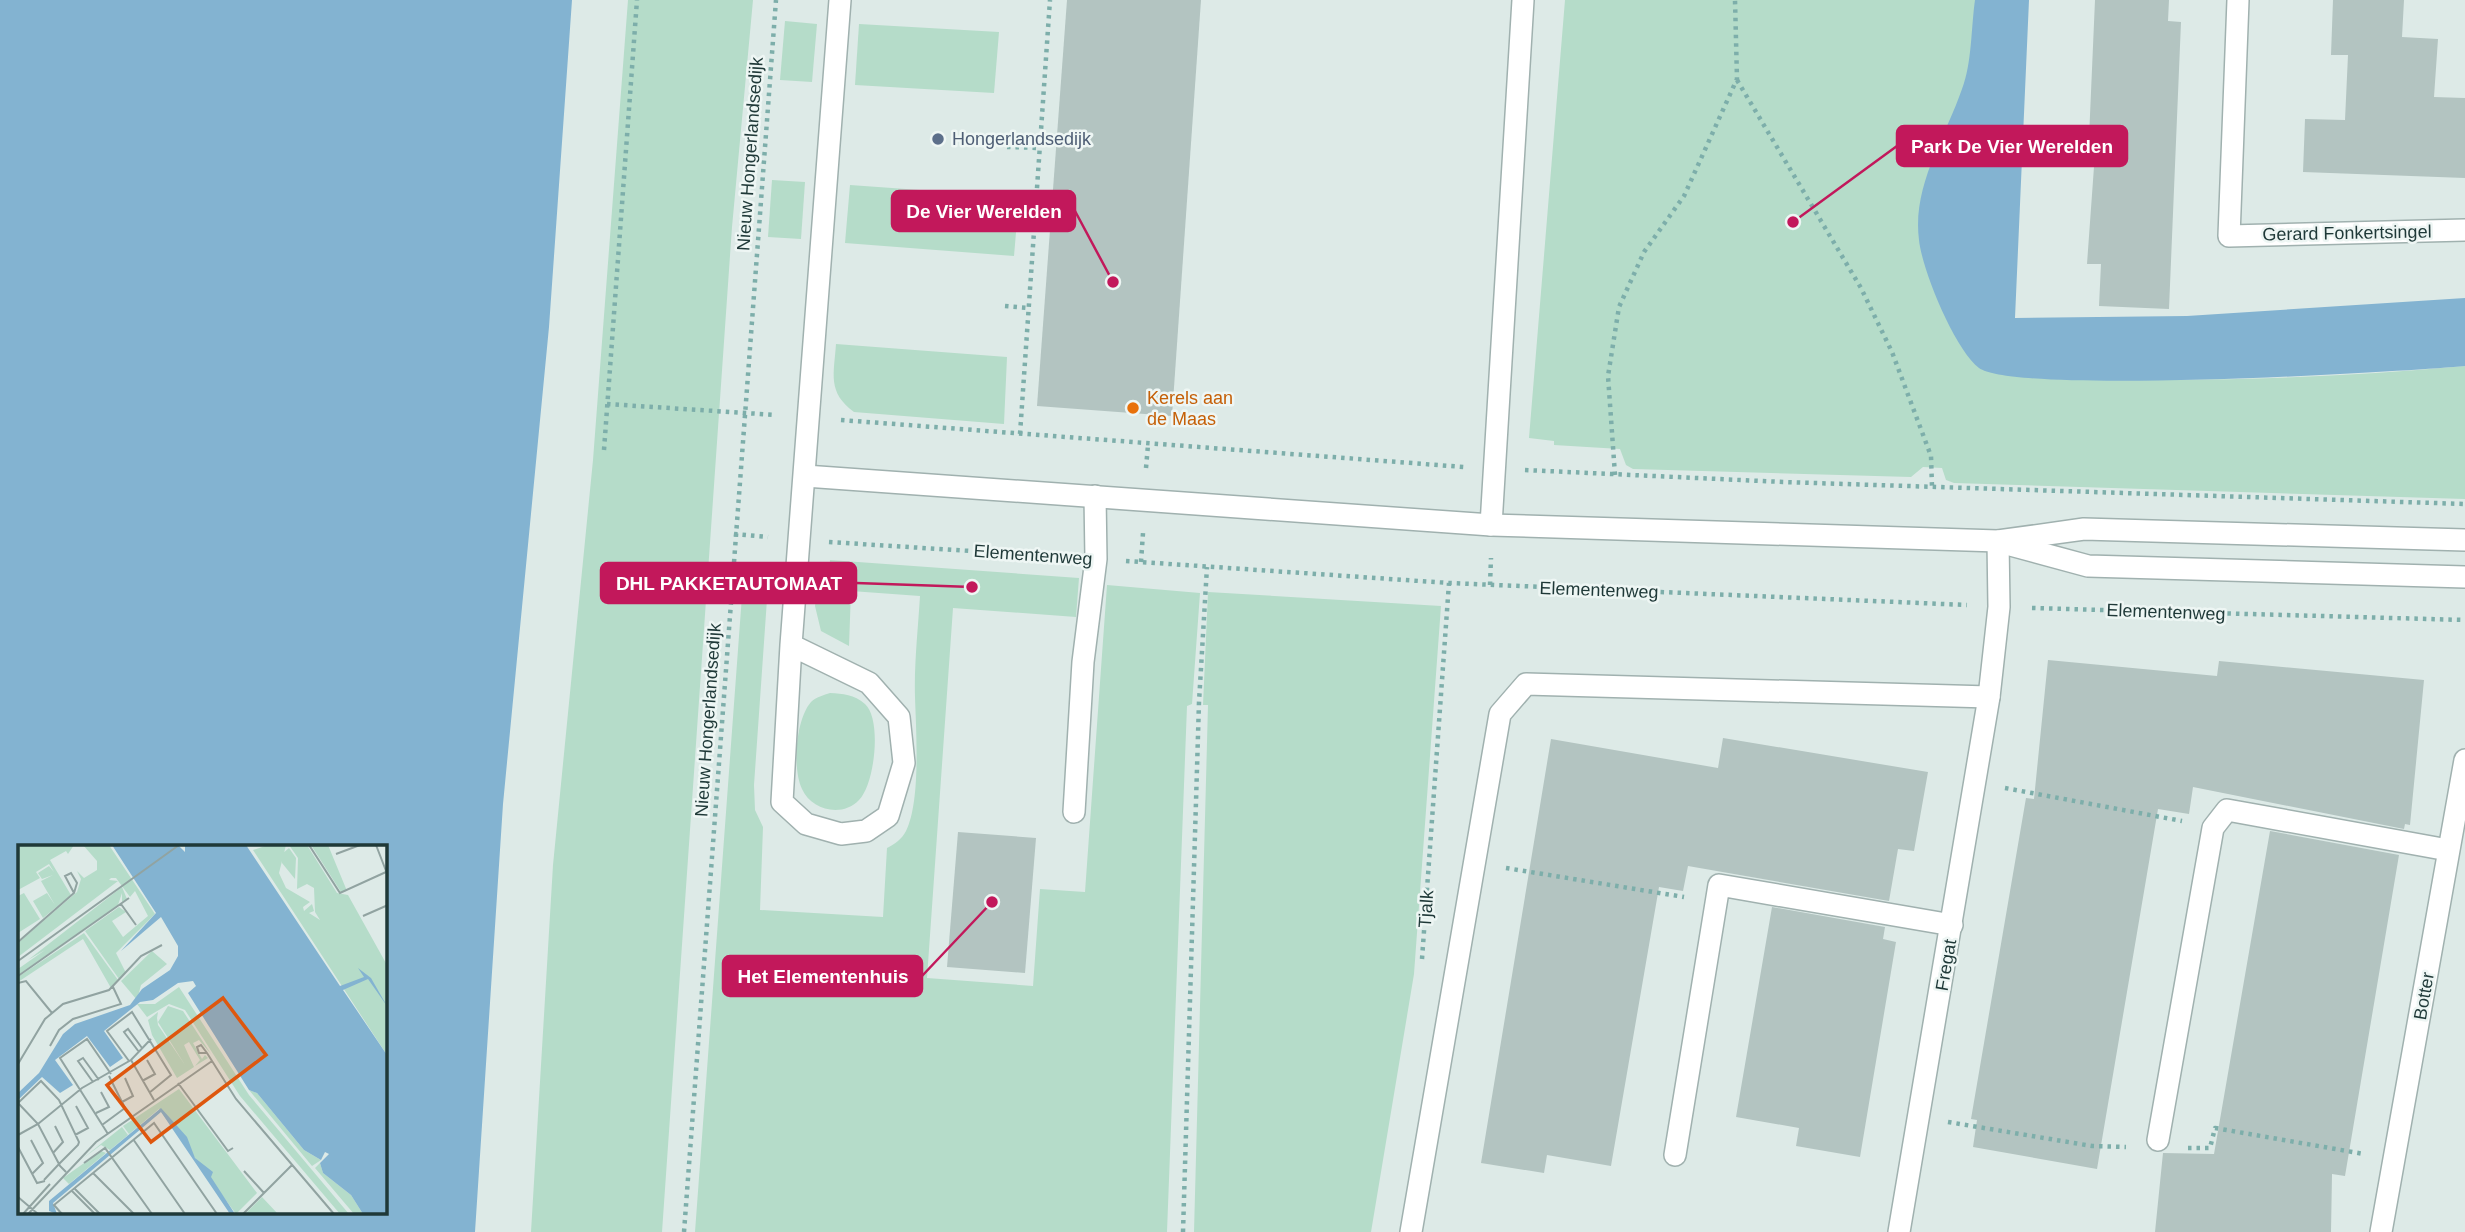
<svg xmlns="http://www.w3.org/2000/svg" width="2465" height="1232" font-family="Arial,sans-serif">
	<rect width="100%" height="100%" fill="#ddeae7"/>
	<g fill="#b5dcc9">
		<path d="M628,0H753L732,227L662,1232H531L553,865L593,460Z"/>
		<path d="M1565,0H2024L2012,376C2162,383 2315,380 2465,366V499L1954,483L1946,480L1942,468L1923,467L1911,477L1633,469L1626,465L1620,449L1554,445V441L1529,438Z"/>
		<path d="M785,21L817,24L812,82L780,80Z"/>
		<path d="M859,24L999,32L994,93L855,85Z"/>
		<path d="M772,180L805,182L801,239L768,237Z"/>
		<path d="M850,185L1019,197L1014,256L845,243Z"/>
		<path d="M836,344L1007,357L1004,424L854,412C827,392 834,374 836,344Z"/>
		<path d="M830,560L1079,578L1076,617L953,608L927,978L1033,986L1040,889L1085,892L1107,585L1200,593L1192,704L1187,706L1167,1232H695L743,582L768,585L754,785L755,810L763,827L760,910L883,917L887,848C895,844 902,839 906,831C921,801 916,730 915,697C914,664 918,629 920,596L851,591L849,646L821,631L815,606L817,591L828,592Z"/>
		<path d="M1208,592L1441,606L1414,974L1371,1232H1194L1208,705H1203Z"/>
		<path d="M830,693C843,694 854,694 865,704C882,719 875,784 859,800C842,818 811,810 802,789C792,768 796,719 811,702C816,697 824,695 830,693Z"/>
	</g>
	<g fill="#83b3d1" fill-rule="evenodd">
		<path d="M0,0H572L549,327L503,804L475,1232H0ZM385,847V1213H19V847Z"/>
		<path d="M1975,0H2029L2015,318L2187,316L2465,298V366C2399,372 2016,395 1979,368C1955,350 1922,270 1919,240C1912,186 1945,138 1962,89C1972,63 1971,28 1975,0Z"/>
	</g>
	<g fill="#b3c4c1">
		<path d="M1067,0H1201L1172,416L1037,406Z"/>
		<path d="M2095,0H2169L2168,21L2181,22L2169,309L2099,306L2101,264H2087L2096,139L2089,138Z"/>
		<path d="M2333,0H2404L2402,37L2438,39L2434,97L2465,98V178L2303,172L2305,119L2345,120L2348,55H2331Z"/>
		<path d="M2048,660L2217,676L2219,661L2424,680L2410,825L2405,824L2404,829L2193,787L2189,814L2158,809L2097,1169L1973,1147L1977,1120L1971,1119L2026,798L2034,799Z"/>
		<path d="M1723,738L1928,772L1914,851L1898,849L1889,901L1688,866L1683,891L1659,887L1611,1166L1547,1155L1544,1173L1481,1163L1551,739L1718,768Z"/>
		<path d="M2270,831L2399,855L2345,1176L2332,1174L2331,1232H2155L2163,1153L2214,1154Z"/>
		<path d="M958,832L1036,838L1025,973L947,967Z"/>
		<path d="M1772,907L1885,927L1883,939L1896,942L1860,1157L1796,1146L1799,1128L1736,1117Z"/>
	</g>
	<g fill="none" stroke-linecap="round" stroke-linejoin="round">
		<g stroke="#a0b1af" stroke-width="24">
			<g id="minor">
				<path d="M2238,0L2229,236L2465,230"/>
				<path d="M805,476L1491,525L1998,541L2084,529L2465,540"/>
				<path d="M1491,525L1523,0"/>
				<path d="M2007,544L2088,566L2465,577"/>
				<path d="M791,645L869,683L899,717L904,763L888,816L866,831L841,834L806,824L782,802L791,645L840,0"/>
				<path d="M1074,812L1083,662L1096,559L1095,496"/>
				<path d="M2158,1140L2213,828L2227,810L2448,850"/>
				<path d="M1675,1155L1719,885L1952,925"/>
				<path d="M1411,1232L1500,714L1526,684L1989,697"/>
				<path d="M1899,1232L1989,697L1999,607L1998,541"/>
				<path d="M2381,1232L2465,760"/>
			</g>
		</g>
		<g stroke="#7daeaa" stroke-width="4.5" stroke-dasharray="3.5 5" stroke-linecap="butt">
			<path d="M1737,80L1861,288L1892,352L1931,456L1932,487"/>
			<path d="M1007,147L1040,148"/>
			<path d="M1005,306L1029,308"/>
			<path d="M607,404L776,415"/>
			<path d="M841,420L1464,467"/>
			<path d="M1020,434L1050,0"/>
			<path d="M604,450L637,0"/>
			<path d="M1146,468L1148,445"/>
			<path d="M1525,470L1783,482L2465,504"/>
			<path d="M1615,475L1608,376L1619,307L1644,252L1684,196L1737,79L1735,0"/>
			<path d="M734,534L768,537"/>
			<path d="M829,542L1065,557"/>
			<path d="M1126,561L1449,583L1967,605"/>
			<path d="M1141,562L1143,533"/>
			<path d="M1490,585L1491,558"/>
			<path d="M2032,608L2465,620"/>
			<path d="M2005,788L2182,821"/>
			<path d="M1506,868L1684,897"/>
			<path d="M1422,959L1449,583"/>
			<path d="M1948,1122L2092,1146L2126,1147"/>
			<path d="M2188,1148H2210L2215,1128L2364,1154"/>
			<path d="M684,1232L776,0"/>
			<path d="M1183,1232L1199,702L1207,567"/>
		</g>
		<use href="#minor" stroke="#fff" stroke-width="21"/>
	</g>
	<circle fill="#5c6f8a" stroke="#eef6f4" stroke-width="2.5" cx="938" cy="139" r="7"/>
	<circle fill="#e8710a" stroke="#eef6f4" stroke-width="2.5" cx="1133" cy="408" r="7"/>
	<g text-anchor="middle" stroke-width="5" stroke-linejoin="round" paint-order="stroke">
		<g font-size="18" fill="#4e5e75" stroke="#eef6f4" text-anchor="start">
			<text x="952" y="145">Hongerlandsedijk</text>
		</g>
		<g font-size="18" fill="#1f3938" stroke="#eef6f4">
			<text transform="translate(750 154) rotate(-86)" y="6">Nieuw Hongerlandsedijk</text>
			<text transform="translate(2347 233) rotate(-1)" y="6">Gerard Fonkertsingel</text>
			<text transform="translate(1033 555) rotate(4)" y="6">Elementenweg</text>
			<text transform="translate(1599 590) rotate(2)" y="6">Elementenweg</text>
			<text transform="translate(2166 612) rotate(2)" y="6">Elementenweg</text>
			<text transform="translate(708 720) rotate(-86)" y="6">Nieuw Hongerlandsedijk</text>
			<text transform="translate(1426 909) rotate(-86)" y="6">Tjalk</text>
			<text transform="translate(1946 965) rotate(-80)" y="6">Fregat</text>
			<text transform="translate(2424 996) rotate(-80)" y="6">Botter</text>
		</g>
		<g font-size="18" fill="#c56008" stroke="#eef6f4" text-anchor="start">
			<text x="1147" y="404">Kerels aan<tspan x="1147" dy="21">de Maas</tspan></text>
		</g>
	</g>
	<g transform="translate(18 845)">
		<rect width="369" height="369" fill="#ddeae7"/>
		<path d="M0,0H56L50,9L48,6L32,15L53,50L25,73L15,56L29,48L37,60L23,36L35,30L24,34L20,28L31,21L36,27L31,19L18,27L22,33L0,45ZM65,0H91L137,69L98,108L108,128L101,134L67,86L101,62L108,67L94,76L105,92L130,71L117,46L112,52L98,33H93L91,35L100,36L0,112V98L59,47L63,34L59,26L66,33L79,25V16ZM250,0H268L261,28L268,43L292,57L285,62L286,66L294,59L296,66L291,68L302,75L297,67L296,43L289,39L279,44L280,13L271,0H289L319,48L330,50L369,120V210L235,5ZM293,0H310L329,46L323,47ZM271,3L278,13L277,34L264,18V9ZM104,42L109,54L104,57V48L100,60L0,130V124L27,105L10,115ZM6,48L22,74L0,88V51ZM66,88L100,135L93,143L65,94L0,137V132ZM134,106L149,119L123,140L119,155L103,136ZM161,142L231,250L331,369H322L222,251L167,165L151,159L129,172L119,159H137ZM150,161L165,166L193,209L181,195L175,198L184,214L187,210L190,213L177,221L182,215L171,197L166,200L176,222L159,233L134,190L130,175L140,167L139,173L140,180L167,220L140,177ZM161,244L239,348L218,369L141,264L111,289L105,281ZM231,245L239,248L286,305L303,315L294,321ZM104,282L110,290L92,305L83,300L64,314ZM83,306L88,308L51,339L45,333ZM302,318L305,328L333,350L345,369H336L297,323ZM244,352L260,369H227Z" fill="#b5dcc9"/>
		<path d="M94,0H160L167,7V0H228L322,141L346,132L340,123L353,133L369,161L350,134L325,145L369,210V369H345L333,350L305,328L302,318L311,309L307,307L303,315L286,305L239,248L231,245L170,148L178,141L175,136L160,138L135,155L122,157L86,186L105,213L92,222L69,191L37,215L55,240L42,248L24,232L0,255V248L21,228L45,189L57,179L112,160L124,144L152,125L160,111V101L143,72L103,106L138,68ZM143,263L169,292L177,313L195,327L193,332L217,369H212L143,267L35,358L39,369L31,366V356Z" fill="#83b3d1"/>
		<path fill="none" stroke="#91a3a1" stroke-width="2" d="M291,0L322,48L368,27M358,0L370,31M318,9L342,0M103,59L118,80M345,71L370,60M0,97L56,48L59,38L53,28L47,31L56,48M0,116L161,0M0,131L111,53M0,138L8,136L34,168M32,201L41,185L55,174L103,159L95,142M121,207L106,187L110,184L124,203M189,208H181L179,202L183,200L189,208L218,254L316,369M113,215L136,255M111,216L89,186L114,167L153,230L131,248M0,219L27,174L45,159L91,145L123,111L144,100M124,236L137,229L129,215M75,237L60,216L65,213L81,235M160,238L210,306L215,303M104,257L115,251L107,233M78,268L91,262L83,247M84,280L107,263L91,231M90,289L42,213L69,194L93,229M0,290L20,279L64,243L113,215L133,194M57,290L70,283L58,261M115,294L167,369M13,295L25,318L14,329M0,302L19,338L27,336M35,308L45,297L37,281M66,318L87,303L134,369M226,326L246,348M75,328L116,369M26,335L41,319L60,300L61,297L41,255L23,236L0,258L20,279L41,319L42,321L48,327M57,344L82,369M54,346L77,369M0,352L20,369M5,369L32,339M10,369L78,297L194,216M44,369L36,360L136,278L199,369M225,369L274,320"/>
		<path fill="#de570e" fill-opacity="0.15" stroke="#de570e" stroke-width="3.5" d="M205,153L248,210L133,297L89,240Z"/>
		<rect width="369" height="369" fill="none" stroke="#1f3938" stroke-width="3.5"/>
	</g>
	<path fill="none" stroke="#c2185b" stroke-width="2.5" d="M1793 222L1897 146M1113 282L1075 211M972 587L856 583M992 902L922 976"/>
	<g fill="#c2185b" stroke="#eef6f4" stroke-width="2.5">
		<circle cx="1793" cy="222" r="7"/>
		<circle cx="1113" cy="282" r="7"/>
		<circle cx="972" cy="587" r="7"/>
		<circle cx="992" cy="902" r="7"/>
	</g>
	<g fill="#c2185b" stroke="#c2185b" stroke-width="2.5">
		<rect x="1897" y="126" width="230" height="40" rx="7"/>
		<rect x="892" y="191" width="183" height="40" rx="7"/>
		<rect x="601" y="563" width="255" height="40" rx="7"/>
		<rect x="723" y="956" width="199" height="40" rx="7"/>
	</g>
	<g font-size="19" text-anchor="middle" font-weight="bold" fill="#fff">
		<text x="2012" y="153">Park De Vier Werelden</text>
		<text x="984" y="218">De Vier Werelden</text>
		<text x="729" y="590">DHL PAKKETAUTOMAAT</text>
		<text x="823" y="983">Het Elementenhuis</text>
	</g>
</svg>
